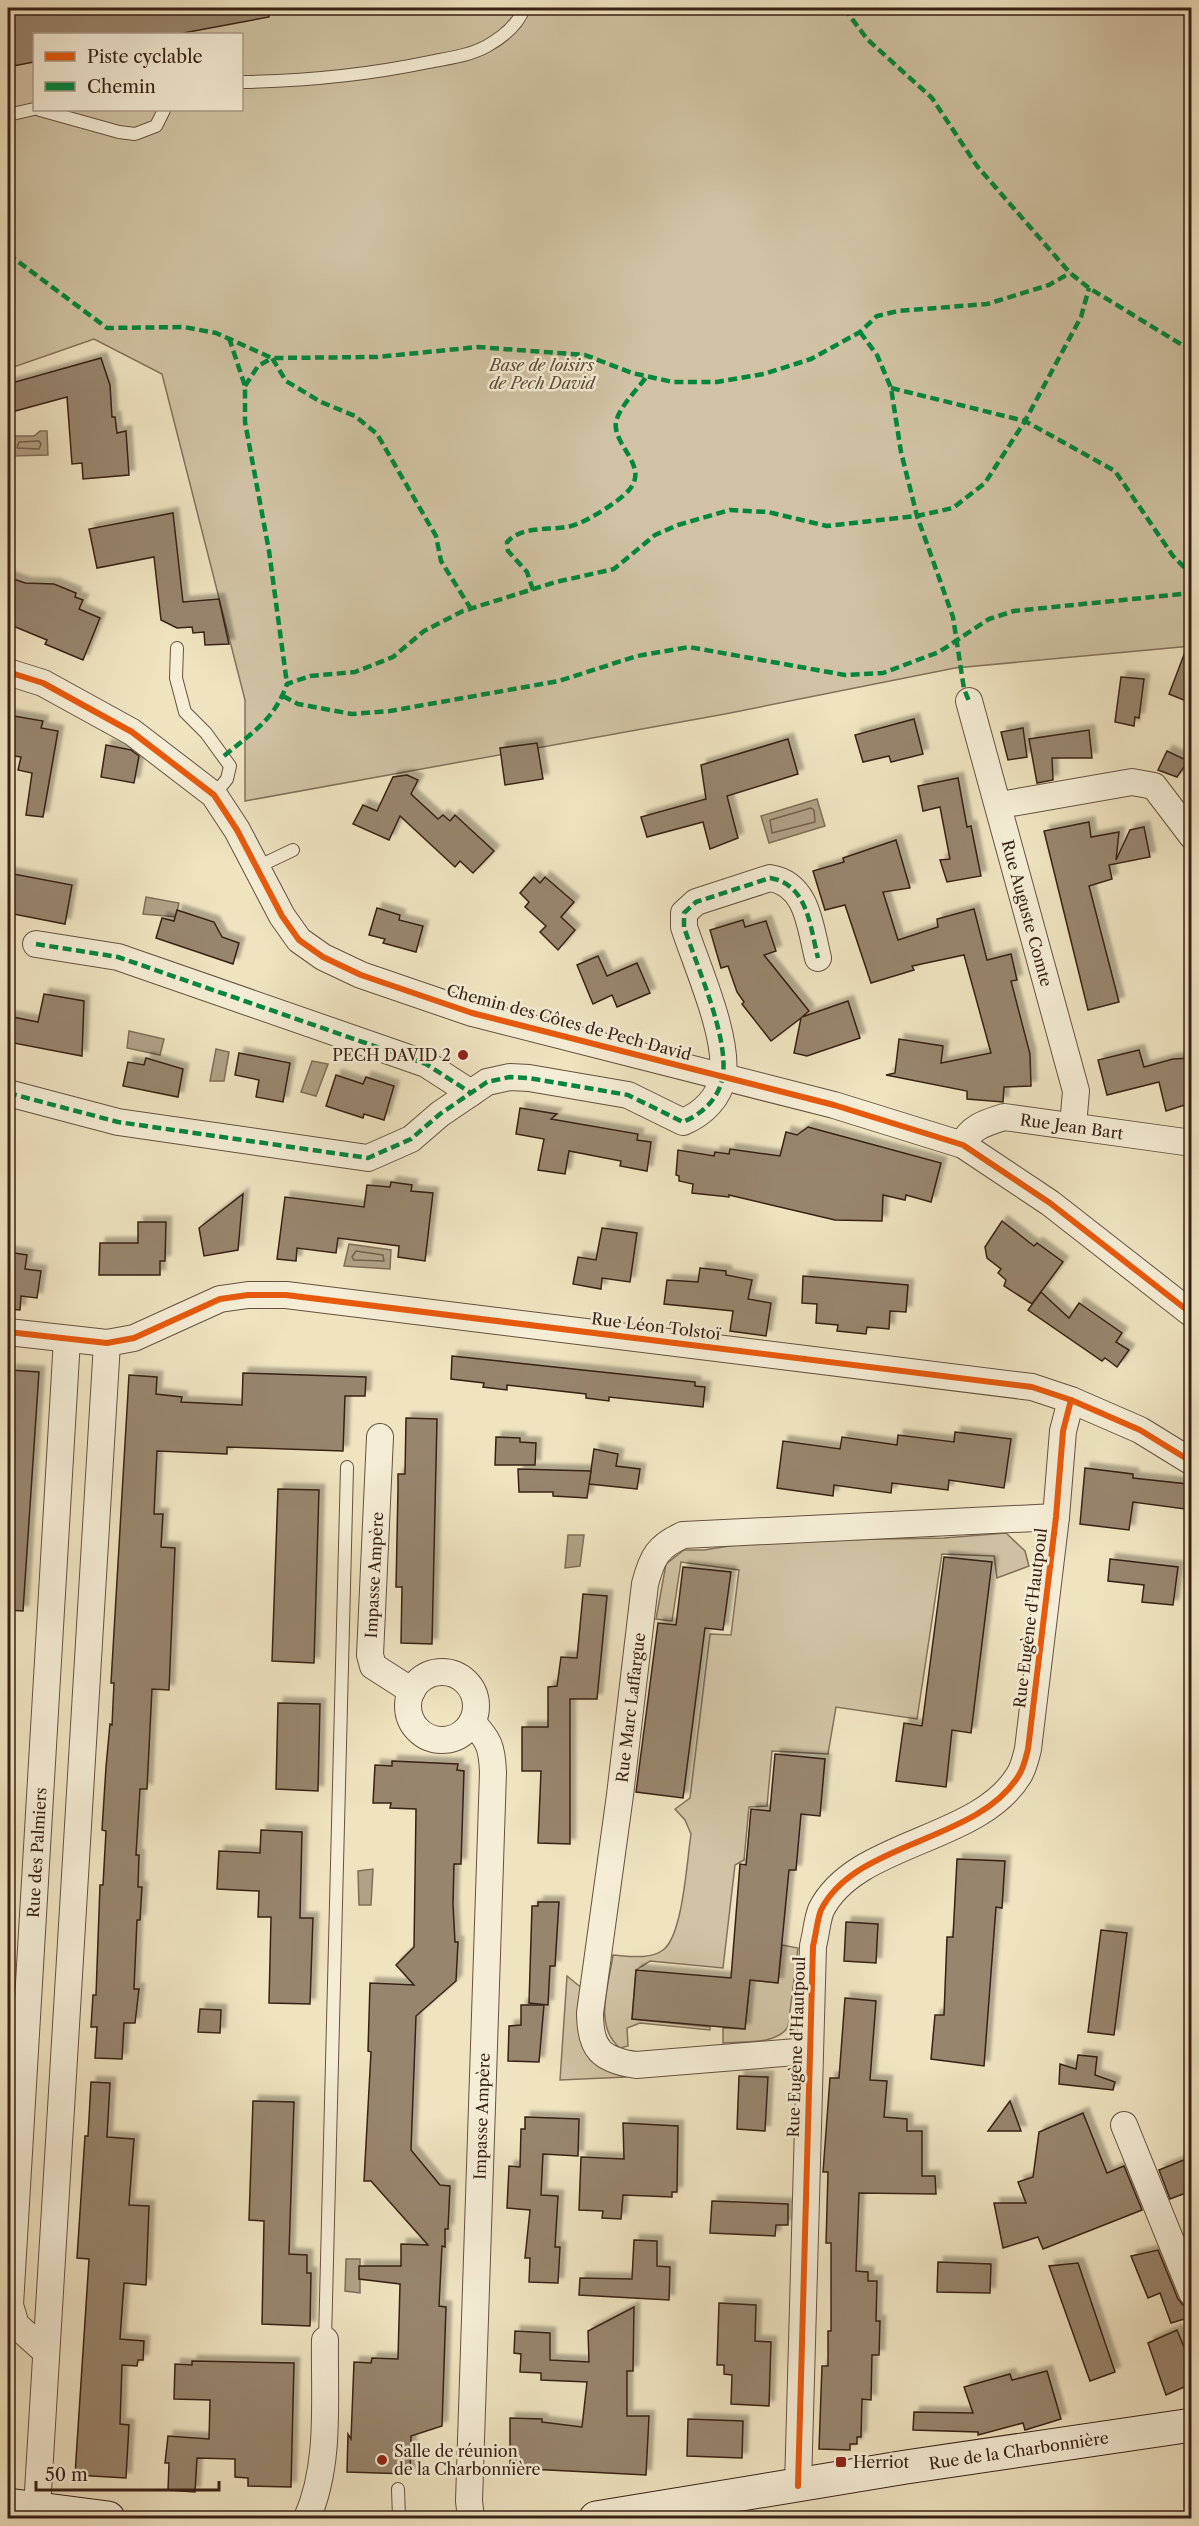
<svg xmlns="http://www.w3.org/2000/svg" width="1199" height="2526" font-family="'Libre Caslon Text',serif">
	<defs>
		<filter id="shadow"><feDropShadow dx="5.5" dy="-5.5" stdDeviation="1.5" flood-color="#0004"/></filter>
	</defs>
	<rect width="100%" height="100%" fill="#efe3c0"/>
	<filter id="stains"><feTurbulence type="fractalNoise" baseFrequency=".00333" numOctaves="4"/><feColorMatrix values="0 0 0 0 .2 0 0 0 0 .09 0 0 0 0 .02 0 0 0 .5 -.17"/></filter>
	<radialGradient id="worn" r=".72"><stop offset=".6" stop-color="#630" stop-opacity="0"/><stop offset="1" stop-color="#630" stop-opacity=".3"/></radialGradient>
	<g fill="#d0c2a3" stroke="#84715c" stroke-width="1.5" fill-rule="evenodd">
		<path d="M8,8H1191V646L955,668L725,714L245,801V700L162,374L94,339L8,369ZM34,34H242V110H34Z"/>
		<path d="M1006,1533L1025,1551L1029,1566L997,1578L994,1556L942,1554L917,1719L836,1707L828,1754L772,1751L767,1806L749,1807L744,1860L735,1865L723,1968L650,1961L636,1970L632,2019L710,2027V2030L640,2023L627,2028L628,2046L620,2048C593,2026 609,1985 613,1955C629,1956 650,1960 663,1950C683,1936 687,1859 691,1834L685,1820L675,1809L690,1798L710,1634L731,1635L739,1570L681,1562L672,1621L656,1619L666,1564L684,1550H704L760,1541L944,1538Z"/>
		<path d="M782,1945L798,1948L788,2027C776,2045 744,2041 723,2043V2028L745,2029L750,1980L778,1983Z"/>
		<path d="M567,1976L583,1989C581,2034 573,2065 627,2077L560,2080Z"/>
	</g>
	<g fill="#b1a186" stroke="#816d59" stroke-width="1.5">
		<path d="M40,431H47L48,455L11,456V436H34Z"/>
		<path d="M817,799L825,826L769,843L761,816Z"/>
		<path d="M146,897L179,903L176,917L143,914Z"/>
		<path d="M129,1031L164,1039L160,1055L127,1048Z"/>
		<path d="M216,1049L229,1052L224,1081H210Z"/>
		<path d="M312,1061L328,1064L316,1096L301,1092Z"/>
		<path d="M349,1244L391,1250L390,1269L344,1266Z"/>
		<path d="M568,1535H584L580,1566L565,1568Z"/>
		<path d="M373,1869L371,1905H359L358,1871Z"/>
		<path d="M346,2259H360V2293L345,2291Z"/>
	</g>
	<g fill="none" stroke-linecap="round" stroke-linejoin="round">
		<g stroke="#75604e" stroke-width="1.5">
			<path d="M39,441L41,444L39,449L17,448L19,442Z"/>
			<path d="M811,808L814,810L815,822L772,833L770,820Z"/>
			<path d="M356,1251L383,1255L384,1261L354,1260L352,1257Z"/>
		</g>
	</g>
	<g fill="#98856e" stroke="#392016" stroke-width="1.5" filter="url(#shadow)">
		<path d="M8,8H268L269,17L178,34H34V62L8,67Z"/>
		<path d="M101,358L110,385L112,417H115L117,433L126,431L129,475L83,479L82,463L72,464L67,397L8,413V384Z"/>
		<path d="M173,513L183,602L219,599L229,644L205,645L204,632L193,633L192,627L177,628L161,620L154,557L97,568L89,529Z"/>
		<path d="M8,577L25,583L54,584L76,593L75,597L83,600L79,609L100,618L83,660L45,644L47,640L8,624Z"/>
		<path d="M1190,639H1191V703L1169,694Z"/>
		<path d="M1121,677L1144,679L1139,718L1135,717L1134,726L1115,722Z"/>
		<path d="M8,715L43,721L41,728L58,731L43,817L26,815L32,773L18,770L21,757L8,755Z"/>
		<path d="M914,719L923,754L891,762L889,756L863,762L855,735Z"/>
		<path d="M1023,728L1027,757L1008,760L1001,732Z"/>
		<path d="M1089,730L1092,758H1052L1053,780L1037,783L1029,739Z"/>
		<path d="M788,739L798,774L727,796L738,838L710,849L703,822L647,837L641,817L706,799L701,765Z"/>
		<path d="M537,743L543,779L505,785L500,748Z"/>
		<path d="M106,745L131,750L139,756L134,783L101,777Z"/>
		<path d="M1167,751L1188,761L1177,777L1158,770Z"/>
		<path d="M407,775L418,780L411,794L438,819L443,815L450,821L455,815L494,851L473,873L460,861L455,867L400,816L389,840L353,824L363,805L377,811L393,777Z"/>
		<path d="M958,778L967,827L971,826L981,876L947,882L940,860L950,859L940,807L923,811L918,786Z"/>
		<path d="M1089,822L1091,837L1119,832L1116,860L1130,830L1144,827L1150,857L1109,865L1112,879L1089,886L1119,1002L1088,1010L1044,831Z"/>
		<path d="M896,840L910,888L883,892L898,940L938,927L937,919L974,909L987,960L1011,954L1017,980L1011,981L1030,1054L1031,1086L1004,1087L1003,1102L967,1099V1091L886,1075L895,1073L899,1039L943,1046L941,1063L991,1053L964,955L912,966L914,970L871,983L845,905L825,910L813,871L844,862L843,858Z"/>
		<path d="M8,873L72,885L65,924L8,913Z"/>
		<path d="M534,877L540,883L545,877L574,902L561,917L575,930L558,950L540,932L546,926L525,907L529,902L520,893Z"/>
		<path d="M377,908L400,915L399,920L423,926L416,952L383,943L385,939L369,935Z"/>
		<path d="M177,910L214,922L222,937L239,943L233,964L156,938L162,918L174,921Z"/>
		<path d="M743,920L745,927L766,921L776,951L764,955L809,1011L802,1017L848,1001L860,1038L807,1056L794,1053L801,1018L771,1041L742,1004L744,1002L737,992L728,966L721,968L710,930Z"/>
		<path d="M598,956L607,976L637,963L650,993L617,1007L612,995L593,1004L577,965Z"/>
		<path d="M44,994L84,1001L82,1056L8,1042V1016L38,1022Z"/>
		<path d="M1139,1050L1144,1067L1173,1059L1191,1058V1103L1166,1111L1159,1082L1107,1095L1098,1060Z"/>
		<path d="M239,1053L290,1063L283,1102L256,1097L259,1080L235,1075Z"/>
		<path d="M146,1058L183,1069L178,1097L123,1086L128,1062L144,1065Z"/>
		<path d="M336,1075L363,1084L366,1077L394,1086L384,1120L364,1114L363,1118L326,1106Z"/>
		<path d="M520,1108L557,1114L551,1119L638,1134L637,1140L651,1142L647,1171L620,1166L621,1161L569,1151L565,1174L538,1170L544,1139L516,1134Z"/>
		<path d="M808,1127L941,1163L931,1202L906,1195L905,1200L883,1195L882,1221L835,1220L729,1195V1197L692,1193L693,1184L679,1181V1176L676,1175L678,1150L714,1156L715,1152L729,1154L730,1149L780,1156L786,1132L797,1135Z"/>
		<path d="M391,1182L412,1185L411,1191L433,1193L425,1261L398,1257L399,1246L338,1238L336,1253L297,1248L296,1261L277,1259L285,1197L364,1207L367,1185L390,1187Z"/>
		<path d="M243,1194L238,1250L204,1256L199,1228Z"/>
		<path d="M1002,1221L1034,1246L1037,1243L1063,1262L1032,1304L1004,1286L1006,1280L998,1273L1001,1269L987,1258L985,1247Z"/>
		<path d="M138,1222H166L165,1261H160V1275H99L100,1243H138Z"/>
		<path d="M602,1228L637,1233L630,1282L602,1278L601,1289L573,1284L578,1257L596,1260Z"/>
		<path d="M8,1252L27,1255L25,1269L41,1271L37,1298L21,1296L20,1310L8,1309Z"/>
		<path d="M700,1268L726,1271V1275L752,1280L748,1299L771,1303L766,1336L730,1331L733,1311L664,1304L667,1280L698,1282Z"/>
		<path d="M803,1276L908,1285L906,1312L890,1311L889,1329L867,1327L866,1334L837,1331L838,1325L816,1323L817,1304L802,1303Z"/>
		<path d="M1041,1292L1069,1318L1079,1303L1122,1333L1116,1342L1129,1350L1117,1367L1105,1358L1102,1361L1028,1310Z"/>
		<path d="M452,1356L695,1382V1386L705,1387L703,1407L609,1397V1401L586,1398V1394L507,1385V1390L483,1387L484,1383L451,1379Z"/>
		<path d="M11,1370L39,1372L23,1611L8,1610V1425Z"/>
		<path d="M243,1373L366,1377L365,1396H345L343,1451L227,1447V1454L157,1451L154,1514H163L161,1547L175,1548L169,1690L152,1689L147,1789H140L136,1855H139L138,1887H142L140,1920H137L134,1989H139L135,2023H124L122,2059L95,2058L97,2027H91L93,1995H96L100,1885H103L106,1831L102,1830L106,1767L110,1724L112,1725L114,1683H111L129,1375L157,1377L156,1394L182,1397L181,1402L242,1405Z"/>
		<path d="M406,1418L437,1419L432,1644L401,1643L402,1587H396L398,1488V1474H405Z"/>
		<path d="M955,1432L1011,1439L1004,1488L949,1480L948,1490L892,1483L891,1493L834,1485L833,1496L777,1488L783,1441L840,1449L842,1437L897,1445L898,1435L954,1442Z"/>
		<path d="M496,1437L520,1438V1442L536,1443L535,1465H495Z"/>
		<path d="M594,1449L618,1454L616,1466L640,1469L637,1489L589,1484Z"/>
		<path d="M1085,1468L1133,1474V1478L1188,1484L1185,1509L1133,1502L1129,1530L1080,1524Z"/>
		<path d="M518,1469L591,1471L587,1498L553,1496V1492H519Z"/>
		<path d="M278,1489L319,1490L314,1663L272,1661Z"/>
		<path d="M944,1557L992,1562L971,1733L952,1730L946,1787L896,1781L904,1723L922,1726Z"/>
		<path d="M1110,1559L1178,1567L1173,1605L1142,1602L1144,1585L1108,1581Z"/>
		<path d="M683,1567L731,1572L723,1630L705,1628L683,1798L636,1792L658,1623L676,1625Z"/>
		<path d="M583,1594L607,1596L597,1699H570V1844L538,1843L541,1771H522V1727H548V1687L557,1686L561,1657L577,1658Z"/>
		<path d="M278,1703L320,1704L318,1791L276,1789Z"/>
		<path d="M775,1754L825,1759L820,1816L801,1814L796,1870H789L778,1983L750,1980L745,2029L632,2019L636,1970L731,1978L740,1864L746,1865L751,1809L770,1811Z"/>
		<path d="M392,1761L458,1764L457,1770L464,1771L461,1864H454L453,1904L455,1942H458L456,1981L416,2016L411,2150L440,2185L450,2186L448,2229H445V2247L442,2246L439,2306L446,2307L442,2426L411,2436L410,2474L347,2472L348,2434L351,2439L354,2362L371,2363L372,2358L398,2359L400,2284L359,2279V2266H401V2244L428,2245L371,2181H364L371,2052L368,2051L370,1983L414,1985L396,1965L414,1947L416,1809L390,1808L391,1803H373L375,1765L392,1766Z"/>
		<path d="M261,1830L302,1832L300,1918H313L310,2004L269,2003L271,1917H258L259,1891L217,1889L219,1851L260,1853Z"/>
		<path d="M957,1859L1005,1861L1002,1908L996,1907L984,2066L931,2059L935,2015H944L947,1937H953Z"/>
		<path d="M538,1902H559L555,1966H550L548,2005L529,2003L532,1906H538Z"/>
		<path d="M846,1922L878,1924L876,1963L844,1961Z"/>
		<path d="M1101,1930L1127,1933L1114,2035L1088,2032Z"/>
		<path d="M845,1998L876,2001L870,2080L887,2081L884,2117L907,2119V2131H922V2176H935L936,2194L859,2193L856,2271L868,2272V2281H877L876,2321H880L879,2355H872L871,2400L862,2399L861,2437H857V2444H850V2450L819,2449L822,2366H828V2331H831V2243H826L828,2172H823L830,2078H839Z"/>
		<path d="M521,2005H544L539,2062L508,2061L509,2026L521,2025Z"/>
		<path d="M200,2009L221,2010L220,2033L198,2032Z"/>
		<path d="M1078,2055L1097,2057L1095,2075L1115,2082L1113,2090L1059,2084L1060,2064L1076,2069Z"/>
		<path d="M739,2076L768,2077L765,2131L737,2129Z"/>
		<path d="M91,2082L110,2083L107,2137L134,2139L129,2205L149,2206L146,2285L124,2283L120,2339L144,2341L143,2360H138L137,2366L122,2365L120,2424L129,2425L126,2478L75,2475L89,2259L77,2258L85,2136H88Z"/>
		<path d="M253,2101L294,2102L289,2254L307,2255V2273H311L310,2326L262,2324L264,2221L249,2220Z"/>
		<path d="M1010,2101L1021,2131H988Z"/>
		<path d="M1083,2113L1107,2173L1124,2166L1142,2210L1043,2249L1038,2237L1003,2248L994,2203H1026L1018,2182L1033,2177L1039,2132Z"/>
		<path d="M525,2117L579,2119L578,2156L543,2154L541,2195L558,2196L555,2247H560L558,2283L529,2282L530,2258H525L530,2210L507,2208L509,2166L520,2167L521,2129H525Z"/>
		<path d="M623,2123L678,2126L677,2192H672V2197L623,2195L621,2219L602,2218L603,2211L579,2210L581,2157L624,2159Z"/>
		<path d="M1191,2157V2191L1170,2199L1159,2170Z"/>
		<path d="M712,2201L788,2204V2225H776L775,2236L710,2233Z"/>
		<path d="M634,2240L657,2241V2266L670,2267L669,2300L579,2295L580,2278L632,2279Z"/>
		<path d="M1158,2250L1178,2299L1183,2305L1191,2308V2317L1171,2323L1160,2293L1148,2298L1131,2256Z"/>
		<path d="M938,2262L991,2264L990,2293L937,2292Z"/>
		<path d="M1078,2263L1115,2372L1090,2381L1049,2266Z"/>
		<path d="M719,2303L756,2305L755,2341L771,2342L769,2406L731,2404L732,2375L724,2374V2365H717Z"/>
		<path d="M634,2307L633,2371H627V2416H649L646,2475L510,2468V2418L542,2419V2422L582,2427L587,2382L541,2380V2373L520,2372L521,2354L514,2353L515,2331L550,2333V2360L589,2362L588,2331Z"/>
		<path d="M1177,2330L1191,2364V2384L1166,2395L1148,2343Z"/>
		<path d="M192,2361L294,2363L291,2487L248,2486V2478L235,2477V2459L197,2458L195,2492L168,2490L169,2463H165L168,2436L209,2439L210,2400L174,2399L175,2364L192,2365Z"/>
		<path d="M1047,2371L1061,2419L1025,2430L1023,2423L978,2435V2432L913,2430L914,2412L973,2413L964,2387L1010,2374L1012,2380Z"/>
		<path d="M688,2419L743,2421L742,2458L687,2456Z"/>
	</g>
	<g fill="none" stroke-linecap="round" stroke-linejoin="round">
		<g stroke="#665140" stroke-width="14">
			<g id="lane">
				<path d="M242,82C305,81 367,75 429,62C448,58 469,56 487,46C503,37 518,25 524,8"/>
				<path d="M40,110L119,132L135,134L156,126L164,110"/>
				<path d="M8,115L34,109"/>
				<path d="M177,648L176,678L185,712L206,733L230,766L227,779L214,795"/>
				<path d="M255,868L293,850"/>
				<path d="M325,2340L347,1467"/>
				<path d="M398,2489L399,2518"/>
			</g>
		</g>
		<g stroke="#665140" stroke-width="28">
			<g id="street">
				<path d="M8,672L43,683L132,732L214,795L237,830L282,916L299,940L323,957L361,975L472,1013L834,1105L963,1145L1050,1203L1192,1314"/>
				<path id="s1" d="M969,701L1076,1091L1073,1126"/>
				<path d="M1000,805L1132,782L1154,786L1192,836"/>
				<path d="M36,944L118,957L426,1064L471,1093"/>
				<path d="M8,1093L118,1122L368,1158L411,1139L440,1114L487,1082L510,1077L529,1078L628,1095L683,1122C702,1114 720,1098 723,1075C728,1035 697,967 684,927V913L696,902L770,878C808,884 810,927 818,958"/>
				<path id="s2" d="M963,1145C969,1127 988,1122 1004,1117L1192,1143"/>
				<path d="M8,1332L107,1343L134,1338L220,1299L248,1295H286L1032,1387L1071,1400L1140,1430L1192,1462"/>
				<path d="M380,1437L370,1655L373,1666L412,1691"/>
				<circle cx="442" cy="1706" r="34"/>
				<path id="s3" d="M809,2051L636,2065C601,2060 590,2049 590,2013L620,1795L645,1584C652,1557 658,1546 683,1535L1056,1517"/>
				<path d="M1124,2125L1192,2293"/>
				<path id="s4" d="M45,2351L16,2325L10,2305L67,1339"/>
				<path d="M798,2486L813,1946C816,1935 817,1920 821,1910C855,1841 979,1842 1019,1775C1024,1767 1026,1757 1028,1749L1056,1517L1063,1431L1071,1400"/>
				<path d="M37,2508L107,1343"/>
				<path d="M307,2518C331,2464 324,2399 325,2340"/>
				<path id="s5" d="M471,2518L469,2501L493,1772C492,1747 489,1740 472,1722"/>
			</g>
		</g>
		<g stroke="#392016" stroke-width="35">
			<g id="secondary">
				<path d="M8,2505L108,2518"/>
				<path id="s6" d="M596,2518L906,2467L1192,2425"/>
			</g>
		</g>
		<use href="#lane" stroke="#f5edd6" stroke-width="12"/>
		<use href="#street" stroke="#f5edd6" stroke-width="26"/>
		<use href="#secondary" stroke="#f5edd6" stroke-width="33"/>
		<g stroke="#00873e" stroke-width="4.5" stroke-dasharray="9 4.5" stroke-linecap="butt">
			<path d="M844,8L867,39L932,98L977,166L1070,273L1089,288L1192,351"/>
			<path d="M8,254L107,328L184,327L216,333L272,358L377,357L478,347L585,355L632,373L673,382H717L764,374L811,359L860,332L877,316L898,311L987,304L1049,285L1070,273"/>
			<path d="M860,332L877,355L891,388L901,452L917,516L953,617L964,689L969,701"/>
			<path d="M229,338L245,386V422L269,551L287,684"/>
			<path d="M245,386L258,366L272,358L286,381L321,402L355,416L377,434L436,536L441,561L471,609"/>
			<path d="M891,388L1025,421L1115,471L1173,556L1192,575"/>
			<path d="M533,590L527,572L508,551L507,542C523,525 550,531 571,526C585,523 620,501 629,490C650,466 612,445 616,422C619,407 638,389 647,376"/>
			<path d="M283,696L298,704L352,714L390,711L559,681L637,656L689,647L845,675L883,673L939,652L989,619L1014,611L1192,593"/>
			<path d="M224,756C251,733 274,721 287,684L310,676L355,672L393,657L424,631L463,611L556,582L614,569L655,535L678,525L730,510L768,512L827,526L917,516L953,508L985,483L1025,421L1081,317L1089,288"/>
			<path d="M36,944L118,957L426,1064L471,1093"/>
			<path d="M8,1093L118,1122L368,1158L411,1139L440,1114L487,1082L510,1077L529,1078L628,1095L683,1122C702,1114 720,1098 723,1075C728,1035 697,967 684,927V913L696,902L770,878C808,884 810,927 818,958"/>
		</g>
		<g stroke="#f5edd6" stroke-width="10">
			<g id="cycleway">
				<path d="M8,672L43,683L132,732L214,795L237,830L282,916L299,940L323,957L361,975L472,1013L834,1105L963,1145L1050,1203L1192,1314"/>
				<path d="M8,1332L107,1343L134,1338L220,1299L248,1295H286L1032,1387L1071,1400L1140,1430L1192,1462"/>
				<path d="M798,2486L813,1946C816,1935 817,1920 821,1910C855,1841 979,1842 1019,1775C1024,1767 1026,1757 1028,1749L1056,1517L1063,1431L1071,1400"/>
			</g>
		</g>
		<use href="#cycleway" stroke="#e8590c" stroke-width="6"/>
	</g>
	<g fill="#8f2418" stroke="#f5edd6" stroke-width="2">
		<circle cx="463" cy="1055" r="6"/>
		<circle cx="382" cy="2460" r="6"/>
		<rect x="835" y="2456" width="12" height="12" rx="3"/>
	</g>
	<g text-anchor="middle" stroke-width="5" stroke-linejoin="round" paint-order="stroke">
		<g font-size="16" font-style="italic" fill="#5f4839" stroke="#f5edd6">
			<text x="542" y="371">Base de loisirs<tspan x="542" dy="18">de Pech David</tspan></text>
		</g>
		<g font-size="16" fill="#392016" stroke="#f5edd6">
			<text dy="6" stroke="none"><textPath href="#s1" startOffset="220">Rue Auguste Comte</textPath></text>
			<text transform="translate(569 1022) rotate(15)" y="6">Chemin des Côtes de Pech David</text>
			<text dy="6" stroke="none"><textPath href="#s2" startOffset="120">Rue Jean Bart</textPath></text>
			<text transform="translate(656 1326) rotate(7)" y="6">Rue Léon Tolstoï</text>
			<text transform="translate(374 1575) rotate(-87)" y="6">Impasse Ampère</text>
			<text transform="translate(1030 1618) rotate(-83)" y="6">Rue Eugène d'Hautpoul</text>
			<text dy="6" stroke="none"><textPath href="#s3" startOffset="561">Rue Marc Laffargue</textPath></text>
			<text dy="6" stroke="none"><textPath href="#s4" startOffset="513">Rue des Palmiers</textPath></text>
			<text transform="translate(796 2047) rotate(-88)" y="6">Rue Eugène d'Hautpoul</text>
			<text dy="6" stroke="none"><textPath href="#s5" startOffset="402">Impasse Ampère</textPath></text>
			<text dy="6" stroke="none"><textPath href="#s6" startOffset="428">Rue de la Charbonnière</textPath></text>
		</g>
		<g font-size="16" fill="#392016" stroke="#f5edd6" text-anchor="start">
			<text x="451" y="1061" text-anchor="end">PECH DAVID 2</text>
			<text x="394" y="2457">Salle de réunion<tspan x="394" dy="18">de la Charbonnière</tspan></text>
			<text x="853" y="2468">Herriot</text>
		</g>
	</g>
	<rect width="1199" height="2526" fill="none" stroke="#efe3c0" stroke-width="30"/>
	<rect x="9" y="9" width="1181" height="2508" fill="none" stroke="#392016" stroke-width="3"/>
	<rect x="15" y="15" width="1169" height="2496" fill="none" stroke="#392016" stroke-width="1.5"/>
	<rect x="33" y="33" width="210" height="78" fill="#f5edd6" stroke="#aa9b89" stroke-width="1.5"/>
	<rect x="45" y="52" width="30" height="9" fill="#e8590c" stroke="#aa9b89" stroke-width="1.5"/>
	<text x="87" y="63" font-size="18" fill="#392016">Piste cyclable</text>
	<rect x="45" y="82" width="30" height="9" fill="#00873e" stroke="#aa9b89" stroke-width="1.5"/>
	<text x="87" y="93" font-size="18" fill="#392016">Chemin</text>
	<path d="M36 2481v9h183v-9" fill="none" stroke="#392016" stroke-width="3"/>
	<text x="45" y="2481" font-size="18" fill="#392016" stroke="#f5edd6" stroke-width="4.5" paint-order="stroke">50 m</text>
	<rect width="100%" height="100%" filter="url(#stains)"/>
	<rect width="100%" height="100%" fill="url(#worn)"/>
</svg>
